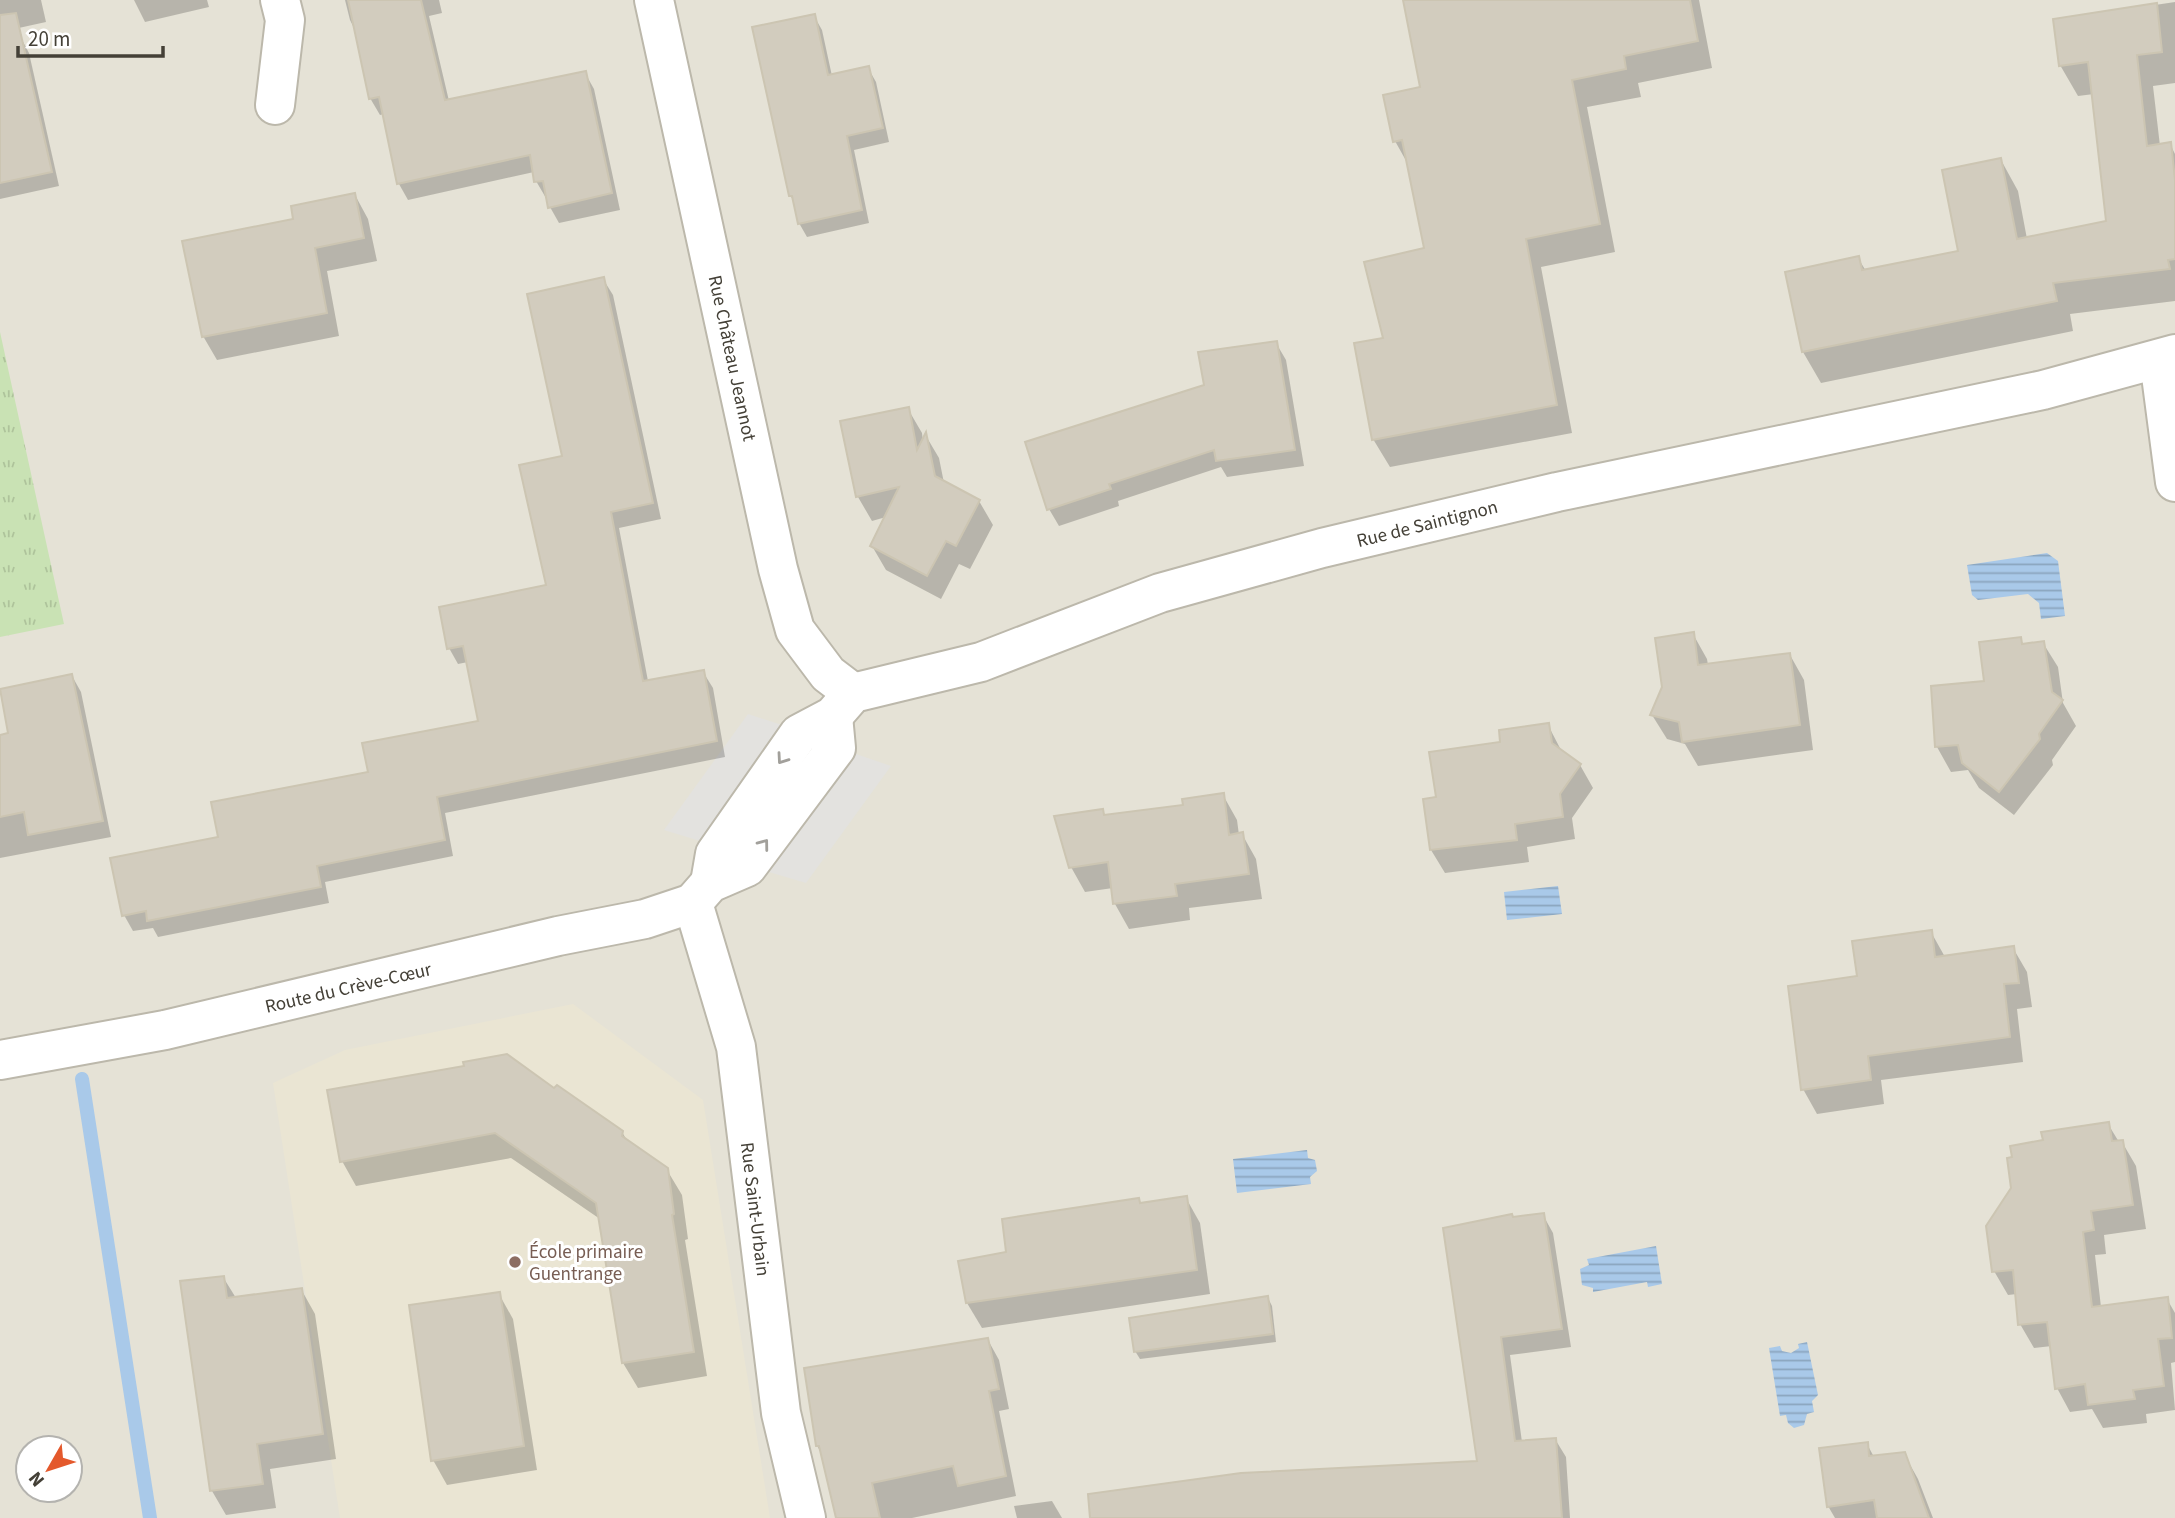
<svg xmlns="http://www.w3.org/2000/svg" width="2175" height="1518" font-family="'Source Sans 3',sans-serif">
	<defs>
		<pattern id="grass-tufts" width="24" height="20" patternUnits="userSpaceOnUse" patternTransform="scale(1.75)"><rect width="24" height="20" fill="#c9e2b4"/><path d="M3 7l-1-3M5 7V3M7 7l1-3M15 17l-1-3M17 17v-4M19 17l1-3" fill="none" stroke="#aec39b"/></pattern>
		<pattern id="water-rules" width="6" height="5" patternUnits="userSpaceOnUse" patternTransform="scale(1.75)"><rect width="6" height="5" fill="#a9c9e9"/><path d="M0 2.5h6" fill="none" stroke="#8ba5be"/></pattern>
	</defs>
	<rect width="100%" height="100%" fill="#f2f0e7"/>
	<path fill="#e5e2d6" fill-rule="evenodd" d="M0,0H2175V1518H0ZM28,1448H70V1490H28Z"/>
	<path fill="#eae5d3" d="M573,1004L703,1100L770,1518H340L273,1083L345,1050Z"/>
	<path fill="url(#grass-tufts)" d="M0,332L64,624L0,637Z"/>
	<g fill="#e3e2df">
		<path d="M748,714L785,726L700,841L664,830Z"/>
		<path d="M856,754L891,766L806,883L769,872Z"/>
	</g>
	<g fill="url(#water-rules)">
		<path d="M2047,553L2058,561L2065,616L2041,619L2039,603L2028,594L1978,600L1972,595L1967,565Z"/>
		<path d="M1558,886L1562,914L1507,920L1504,892Z"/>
		<path d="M1307,1150L1308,1158L1315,1160L1317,1171L1310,1177L1311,1184L1237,1193L1233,1159Z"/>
		<path d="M1656,1246L1662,1284L1648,1287L1647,1282L1593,1292V1288L1582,1285L1580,1269L1589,1265L1587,1259Z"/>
		<path d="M1807,1342L1818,1395L1812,1401L1814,1412L1807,1414L1804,1425L1794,1428L1788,1423L1786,1415L1780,1416L1769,1348L1780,1346L1782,1351L1791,1353L1799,1348L1798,1344Z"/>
	</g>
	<g fill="#0003">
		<path d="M0,0H41L46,22L5,31L0,20Z"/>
		<path d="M134,0H207L209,7L145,22Z"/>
		<path d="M345,0H439L442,13L429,16L449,101L585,73L594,89L620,210L559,223L550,207L548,197L546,198L536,181L534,172L408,200L399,184L384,114L380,115L370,98L356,32L350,20Z"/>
		<path d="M1404,0H1699L1712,68L1638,83L1641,97L1587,107L1615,252L1541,267L1572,433L1390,467L1373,439L1385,340L1426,249L1409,166L1395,141L1422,89Z"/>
		<path d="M2175,2V83L2153,86L2160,146L2170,144L2175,154V301L2070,314L2073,331L1821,383L1803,352L1787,273L1858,258L1866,271L1960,252L2001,160L2018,191L2027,239L2108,222L2094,94L2078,96L2060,65L2055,20Z"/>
		<path d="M814,16L822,30L832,76L868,68L876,82L889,142L854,150L869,223L807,237L799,223L795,203L790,195Z"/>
		<path d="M21,38L29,53L59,186L0,199V43Z"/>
		<path d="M355,195L368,219L377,261L327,271L339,336L217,360L203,336L295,220Z"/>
		<path d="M603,279L613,295L661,519L619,528L648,681L703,672L713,688L725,757L445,813L453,856L325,882L329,903L158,937L153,928L133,931L124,915L220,838L370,774L480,722L468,662L458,664L449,648L548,586L564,458Z"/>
		<path d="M1276,343L1286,360L1304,466L1227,477L1221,467L1118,501L1119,506L1059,526L1049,509L1206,387Z"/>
		<path d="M908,409L922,433L923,442L926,436L939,458L944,483L979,501L993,525L970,569L959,564L941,599L886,570L872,546L886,517L872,521L858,497L842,423Z"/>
		<path d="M1693,634L1707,659L1708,665L1790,655L1804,680L1813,750L1698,766L1685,744L1667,739L1652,715Z"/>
		<path d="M2020,639L2024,646L2043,643L2058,667L2063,703L2076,726L2052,760L2053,765L2014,815L1979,788L1968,770L1951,772L1937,747L1932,688L1986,682Z"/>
		<path d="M72,676L81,692L111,837L0,858V737L10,735Z"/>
		<path d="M1548,725L1562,752L1580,765L1593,788L1572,818L1575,839L1527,847L1529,862L1445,873L1431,850L1438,799L1502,743Z"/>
		<path d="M1223,795L1237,820L1239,835L1242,834L1256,859L1262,899L1189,908L1190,920L1129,929L1115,904L1113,888L1085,892L1071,867L1102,811L1106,817L1185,807Z"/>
		<path d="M1931,932L1945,957L2013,948L2027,972L2032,1007L2017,1009L2023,1062L1881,1080L1884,1104L1817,1114L1803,1089L1859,978Z"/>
		<path d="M554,1090L622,1132L628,1142L667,1170L682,1195L688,1239L685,1240L707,1376L638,1388L623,1363L600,1219L511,1158L356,1186L342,1161Z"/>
		<path d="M2108,1124L2119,1142H2122L2136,1166L2146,1229L2104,1235L2106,1254L2095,1255L2101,1307L2167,1299L2175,1313V1362L2171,1363L2175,1410L2146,1414L2147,1423L2103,1428L2092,1409L2070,1412L2057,1388L2052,1346L2034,1348L2020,1324L2017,1294L2008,1295L1994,1271L2045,1142Z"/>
		<path d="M1186,1198L1200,1223L1210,1294L982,1328L967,1303L1008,1253L1141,1205Z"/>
		<path d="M1543,1215L1553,1233L1571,1347L1510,1355L1522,1442L1555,1439L1566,1457L1570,1518H1157L1479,1463L1513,1218Z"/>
		<path d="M223,1277L236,1298L301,1289L315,1314L336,1459L270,1469L276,1508L226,1515L212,1491Z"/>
		<path d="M499,1294L513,1319L537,1470L447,1485L433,1460Z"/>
		<path d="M1268,1298L1272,1306L1276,1342L1140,1359L1135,1351Z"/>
		<path d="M988,1340L999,1360L1009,1409L999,1411L1016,1496L912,1518H838L823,1455L817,1446Z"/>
		<path d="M1867,1444L1874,1457L1904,1454L1918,1479L1933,1518H1835L1828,1506Z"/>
		<path d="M1052,1501L1062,1518H1017L1014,1506Z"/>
	</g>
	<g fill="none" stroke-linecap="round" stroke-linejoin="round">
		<path stroke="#a9c9e9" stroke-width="14" d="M82,1079L150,1518"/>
	</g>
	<g fill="#d2ccbe" stroke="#ccc5b2" stroke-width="2">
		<path d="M348,0H421L445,100L586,71L612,193L548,208L543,181L534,182L530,155L397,184L379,97L369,99Z"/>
		<path d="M1403,0H1690L1698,41L1624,56L1626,69L1572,80L1600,224L1526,239L1557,405L1372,440L1354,343L1383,338L1364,262L1424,248L1402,140L1393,142L1383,95L1420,87Z"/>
		<path d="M2157,3L2162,52L2137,55L2147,146L2171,142L2175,180V259L2168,260L2170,269L2053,283L2057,301L1802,352L1785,272L1859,256L1862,270L1958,251L1942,170L2001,158L2017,239L2106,221L2088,62L2059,66L2053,19Z"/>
		<path d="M16,13L52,172L0,183V15Z"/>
		<path d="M815,14L828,75L869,66L883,128L847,136L862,210L798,224L792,196H789L752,27Z"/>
		<path d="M355,193L364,238L315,248L327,313L202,337L182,241L293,219L291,206Z"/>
		<path d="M604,277L653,503L611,512L643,681L704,670L717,741L437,797L445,840L317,866L321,887L147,921L146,911L122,916L110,858L218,837L211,802L368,772L362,743L478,721L463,646L447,649L439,607L546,585L519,465L562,456L527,294Z"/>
		<path d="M1277,341L1295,450L1216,461L1214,450L1109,484L1111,489L1047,510L1025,442L1204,385L1198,352Z"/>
		<path d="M909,407L917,450L926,432L935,476L980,500L956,546L946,541L927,576L870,546L899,487L856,497L840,421Z"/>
		<path d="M1694,632L1698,665L1790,653L1800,725L1682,742L1679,722L1650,715L1662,687L1655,638Z"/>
		<path d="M2021,637L2022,644L2044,641L2052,692L2063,700L2039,734L2040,739L1999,792L1962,763L1958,745L1935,747L1931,686L1984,681L1979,642Z"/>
		<path d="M72,674L103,821L28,835L24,812L0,817V735L8,733L0,689Z"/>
		<path d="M1549,723L1552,743L1581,764L1560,794L1563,817L1515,824L1517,840L1430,850L1423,799L1436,797L1429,752L1500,742L1499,730Z"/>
		<path d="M1224,793L1229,835L1243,832L1249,874L1175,884L1177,896L1113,904L1108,862L1069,868L1054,816L1103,809L1104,815L1183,805L1182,799Z"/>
		<path d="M1932,930L1935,957L2014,946L2019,983L2004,984L2010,1037L1868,1056L1871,1080L1801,1090L1788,986L1857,976L1852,941Z"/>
		<path d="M507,1054L554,1088L557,1085L623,1131L622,1136L668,1168L674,1214L672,1215L694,1352L622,1363L596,1203L495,1133L340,1162L327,1090L464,1066L463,1062Z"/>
		<path d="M2109,1122L2112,1141L2123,1140L2133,1205L2091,1211L2094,1230L2083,1232L2092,1307L2168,1297L2172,1338L2158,1339L2164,1386L2133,1390L2135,1399L2088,1405L2085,1384L2055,1389L2047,1322L2018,1325L2013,1270L1992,1272L1986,1226L2011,1188L2007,1158L2012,1157L2010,1146L2043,1140L2041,1132Z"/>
		<path d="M1187,1196L1197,1270L966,1303L958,1261L1006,1252L1002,1219L1139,1198L1140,1203Z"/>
		<path d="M1544,1213L1562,1329L1501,1337L1515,1441L1556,1438L1562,1518H1090L1088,1494L1241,1473L1477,1461L1443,1228L1512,1214L1513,1217Z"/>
		<path d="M224,1276L227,1298L302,1288L323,1434L257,1444L263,1484L210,1491L180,1281Z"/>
		<path d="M500,1292L524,1446L431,1461L409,1305Z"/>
		<path d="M1268,1296L1273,1334L1134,1352L1129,1318Z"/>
		<path d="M988,1338L999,1389L989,1391L1006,1476L958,1486L953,1466L872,1483L880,1518H836L819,1446H816L804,1368Z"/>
		<path d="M1868,1442L1869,1456L1905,1452L1929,1518H1877L1874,1500L1827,1507L1819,1448Z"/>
	</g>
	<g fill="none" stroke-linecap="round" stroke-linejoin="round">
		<g stroke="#bcb8ab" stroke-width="42">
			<g id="street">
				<path d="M654,0L778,569L795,630L828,674L853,693"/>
				<path d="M275,105L285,20L280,0"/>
				<path d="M2159,360L2175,482"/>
				<path d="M710,883L715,854L799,734L833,716L853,693L981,662L1160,593L1322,548L1557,492L2043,390L2175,354"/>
				<path d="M696,899L710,883L747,867L836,748L833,716"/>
				<path d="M693,903L736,1047L781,1413L806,1518"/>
				<path d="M0,1060L165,1030L558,936L645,919L693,903"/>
			</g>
		</g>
		<use href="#street" stroke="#fff" stroke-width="38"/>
	</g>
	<defs><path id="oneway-chevron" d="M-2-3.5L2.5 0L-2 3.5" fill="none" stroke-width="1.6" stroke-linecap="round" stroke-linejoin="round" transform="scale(1.75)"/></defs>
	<g stroke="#a2a09b">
		<use href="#oneway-chevron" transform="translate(782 759) rotate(125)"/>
		<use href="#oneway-chevron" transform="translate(764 844) rotate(-53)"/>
	</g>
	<circle fill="#8d6e63" stroke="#fff" stroke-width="2.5" cx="515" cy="1262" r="7"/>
	<g text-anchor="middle" stroke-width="6" stroke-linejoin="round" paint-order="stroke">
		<g font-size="19" fill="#444037" stroke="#fff">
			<text transform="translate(733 358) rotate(78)" y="7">Rue Château Jeannot</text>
			<text transform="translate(1427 523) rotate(-14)" y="7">Rue de Saintignon</text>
			<text transform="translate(348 987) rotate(-13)" y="7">Route du Crève-Cœur</text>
			<text transform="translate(756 1209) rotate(83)" y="7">Rue Saint-Urbain</text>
		</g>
		<g font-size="19" fill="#785e54" stroke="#fff" text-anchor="start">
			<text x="529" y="1258">École primaire<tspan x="529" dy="22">Guentrange</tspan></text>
		</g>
	</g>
	<g transform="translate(49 1469) rotate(231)"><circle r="33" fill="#ffffff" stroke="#b4b3af" stroke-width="2"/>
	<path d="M0-5L12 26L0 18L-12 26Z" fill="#e4592c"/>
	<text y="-10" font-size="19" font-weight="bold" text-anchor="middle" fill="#444037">N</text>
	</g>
	<path d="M18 46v10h145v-10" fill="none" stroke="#444037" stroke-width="3.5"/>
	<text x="28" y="46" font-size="21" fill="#444037" stroke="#ffffff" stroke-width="5" paint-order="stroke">20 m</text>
</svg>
